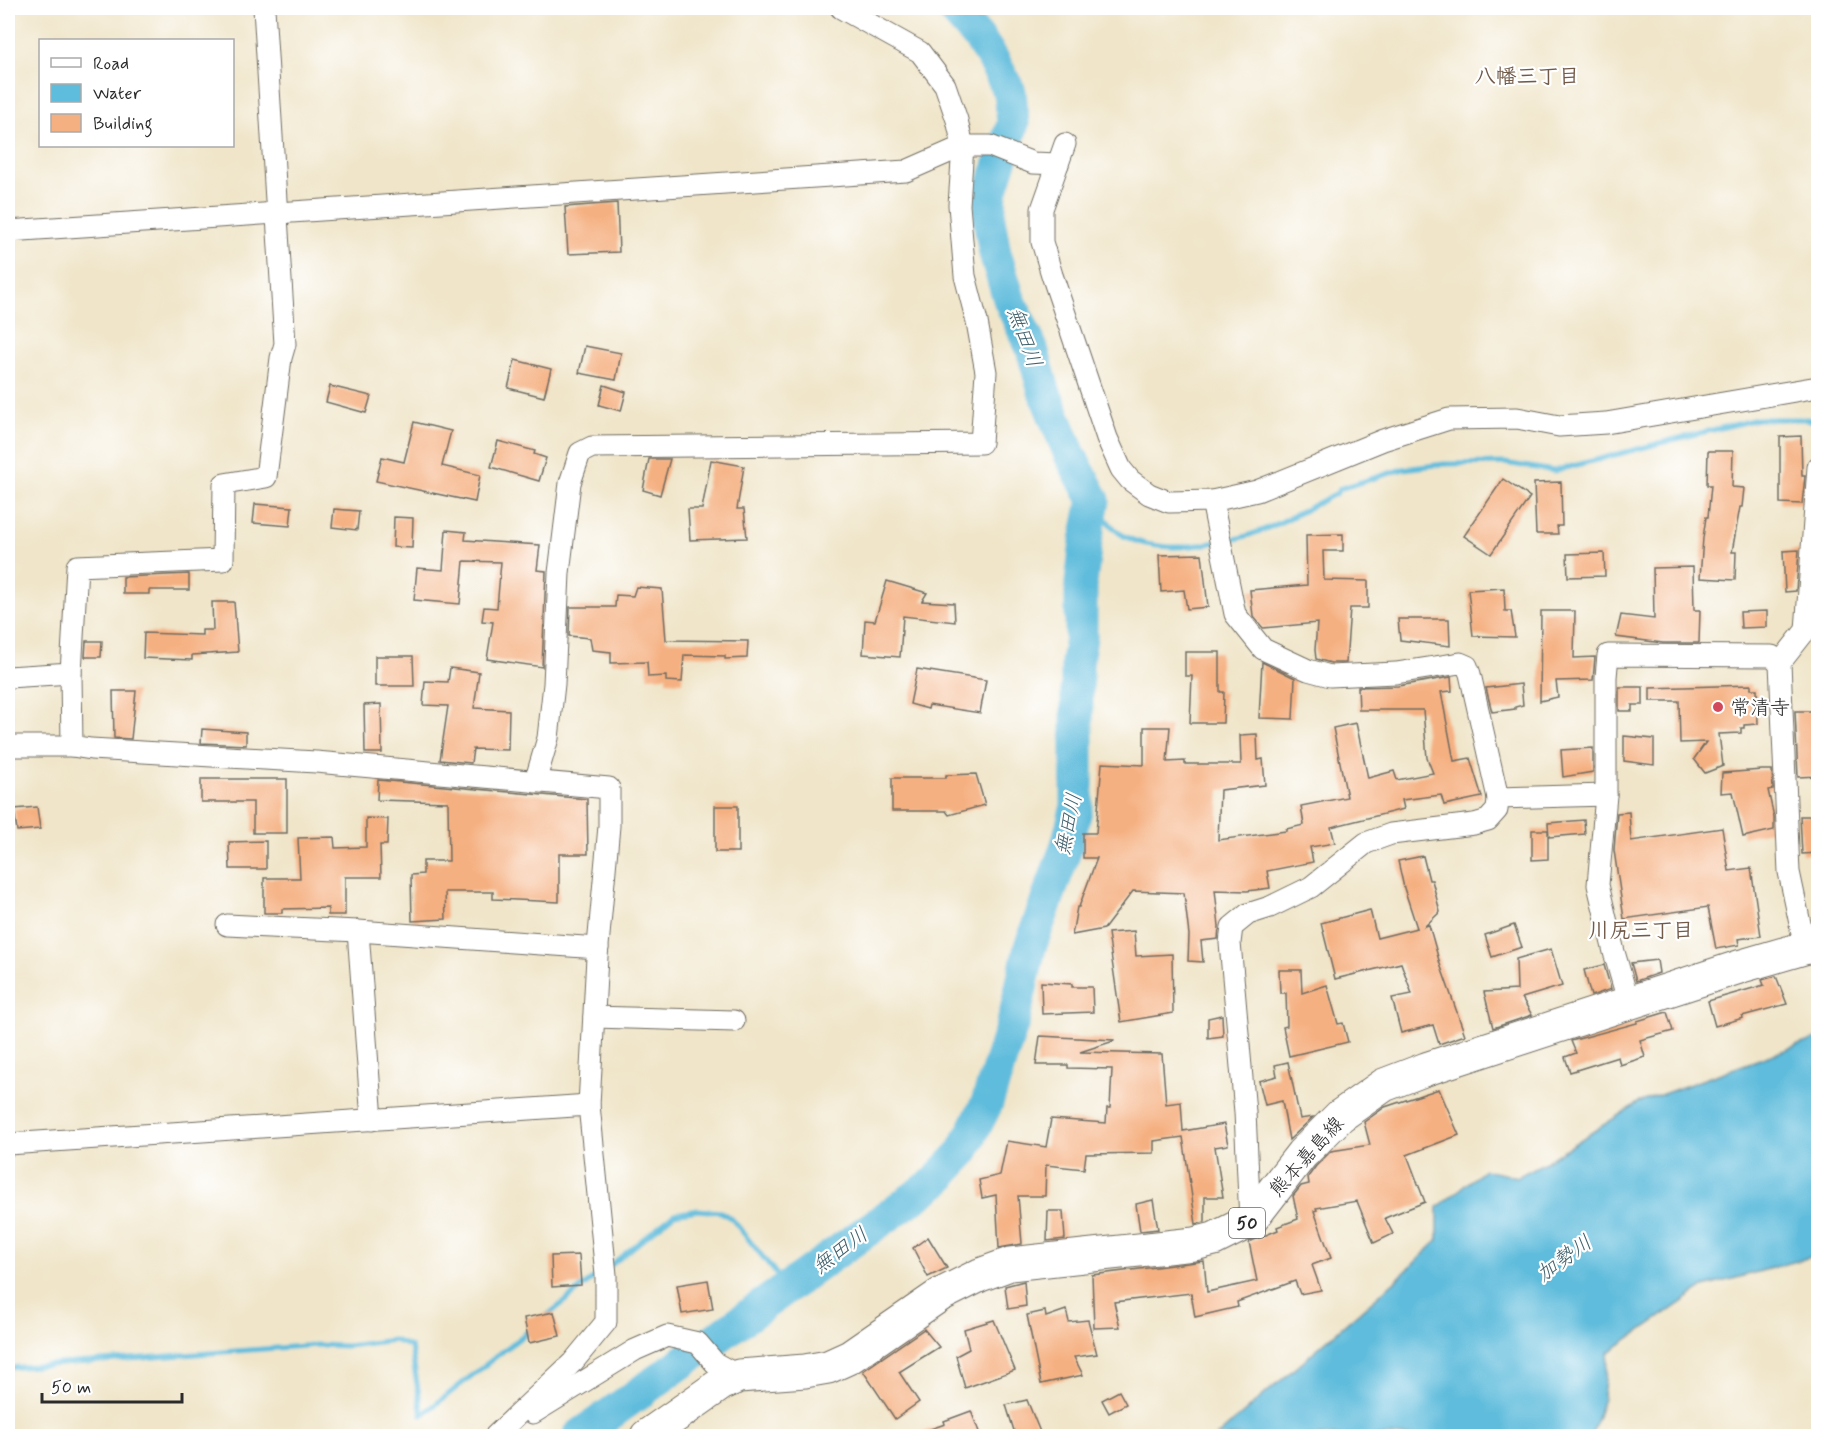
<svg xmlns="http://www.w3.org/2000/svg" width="1826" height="1444" font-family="Mynerve,'Klee One',sans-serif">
	<rect width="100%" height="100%" fill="#fff"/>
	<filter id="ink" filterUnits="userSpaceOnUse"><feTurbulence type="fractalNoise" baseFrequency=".0167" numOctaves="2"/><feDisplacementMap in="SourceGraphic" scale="12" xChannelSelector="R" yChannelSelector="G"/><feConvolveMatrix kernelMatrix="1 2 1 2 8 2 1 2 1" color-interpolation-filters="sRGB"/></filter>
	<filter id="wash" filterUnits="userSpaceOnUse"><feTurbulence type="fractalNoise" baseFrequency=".008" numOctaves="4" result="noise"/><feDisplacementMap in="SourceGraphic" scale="24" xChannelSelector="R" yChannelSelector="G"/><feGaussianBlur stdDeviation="1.35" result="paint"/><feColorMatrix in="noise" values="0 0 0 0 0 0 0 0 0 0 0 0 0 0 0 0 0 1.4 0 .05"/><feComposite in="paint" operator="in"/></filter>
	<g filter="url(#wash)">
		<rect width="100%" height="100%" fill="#f0e5c9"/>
		<path fill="#5ebcdc" stroke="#447484" stroke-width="1.5" d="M1818,1038V1255L1704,1287L1608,1353L1602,1404L1591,1436H1217L1403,1274L1438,1240V1207L1484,1170L1517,1177L1544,1163L1638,1103Z"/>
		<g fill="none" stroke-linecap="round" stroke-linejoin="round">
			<g stroke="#5ebcdc" stroke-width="5">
				<path d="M1094,500C1102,513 1110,528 1124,536C1152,551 1186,548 1217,542"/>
				<path d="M1226,541C1265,534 1302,511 1337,493L1339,489L1403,469L1444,464L1505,463L1554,471L1672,440L1757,419H1807L1818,422"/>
				<path d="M611,1265L674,1214L698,1210L721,1212L732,1219L787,1287"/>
				<path d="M548,1315L601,1272"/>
				<path d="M8,1368L317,1345L347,1346L394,1340L411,1347L422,1415L531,1329"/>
			</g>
			<path stroke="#5ebcdc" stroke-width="33" d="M579,1436L941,1178V1175L962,1153L987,1103L1014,1019L1030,947L1067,845L1077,806V662L1081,637V583L1086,541L1094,500L1070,455L1044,391L1032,349L1009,299L995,253L989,219L991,192L1013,123L1010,92L991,56L978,37L952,8"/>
		</g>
		<g id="blocks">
			<g fill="#f5b081">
				<path d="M617,203L619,252L568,254L565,207Z"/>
				<path d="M585,346L621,353L616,380L579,373Z"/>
				<path d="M515,360L551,369L544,397L508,388Z"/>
				<path d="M604,385L626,392L621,411L599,405Z"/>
				<path d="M330,386L371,396L366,413L326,402Z"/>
				<path d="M414,422L451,431L442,466L480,475L475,502L376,481L382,457L404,462Z"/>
				<path d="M1801,436L1802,476H1805L1802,504L1780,503V437Z"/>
				<path d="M498,441L535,451L534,454L546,458L539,481L491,467Z"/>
				<path d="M1708,451H1733L1732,487L1744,488L1742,507H1740L1732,552H1736L1735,580L1700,578L1703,538L1706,517H1708L1711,485H1707Z"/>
				<path d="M649,459H670L660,495L643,490Z"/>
				<path d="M711,460L744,466L737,509H744L747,538L690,540L688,509H702Z"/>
				<path d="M1503,479L1530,497L1491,554L1464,536Z"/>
				<path d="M1561,482L1562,526H1557L1558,534H1536L1534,483Z"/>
				<path d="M255,504L292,507L290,526L253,523Z"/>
				<path d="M334,509L359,511L357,530L332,527Z"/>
				<path d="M394,517L413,518L412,548L393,547Z"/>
				<path d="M446,530L466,532L465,540L540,545L537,570L546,571L542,667L487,659L493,622L482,621L484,607L497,608L501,562L464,561L460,604L414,600L417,568L443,570Z"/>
				<path d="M1343,534V551H1323L1324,580L1368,581V608H1350L1346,663H1331L1316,659L1315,650L1317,623L1263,628L1253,616L1250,590L1307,585L1306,535Z"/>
				<path d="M1799,550L1796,591L1785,592L1783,551Z"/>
				<path d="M1604,553L1605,576L1568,577L1567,554Z"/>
				<path d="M1202,554L1208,607L1187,609L1184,590L1161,592L1159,555Z"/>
				<path d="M1693,567L1694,610H1700L1699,643H1663L1616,637L1621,615L1654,619L1653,568Z"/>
				<path d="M189,574V590H149V594H123V577Z"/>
				<path d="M887,581L927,593L922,601L954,603L955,622L903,616L900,657L863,654L865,620L875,621Z"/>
				<path d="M636,587L662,589L666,640L748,641L747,658L725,659V656L684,655L682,682L666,681V676L648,677L647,662L611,663V652L592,650L590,638L569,636L570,607H615L616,595L633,596Z"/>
				<path d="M1504,588L1505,611H1511L1515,637L1473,636L1468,590Z"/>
				<path d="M212,602H234L238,652L192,655V660L143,658L144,633L202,635V630H213Z"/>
				<path d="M1541,611H1575L1574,658L1595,657L1593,680L1556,681L1558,697L1540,701Z"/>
				<path d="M1767,611V627L1741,628L1740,612Z"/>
				<path d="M1398,619H1449L1450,646L1400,640Z"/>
				<path d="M86,641H102L101,657H85Z"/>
				<path d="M1185,652H1220V692H1224L1223,723H1190L1192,676H1185Z"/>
				<path d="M375,656H413L414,686H375Z"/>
				<path d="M1262,662L1295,678L1293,719L1259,718Z"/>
				<path d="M450,668L479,672L474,708L509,710L508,750L473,749L471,763L440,760L448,706L423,705L425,681L448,682Z"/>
				<path d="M917,669L986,680L980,713L929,705L928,709L910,704Z"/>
				<path d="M1451,677L1452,691L1441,692L1454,761L1470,758L1482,797L1444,805L1441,795L1402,800L1404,809L1331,827L1335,843L1310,847L1313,862L1267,871L1270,888L1247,891L1215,890L1219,926L1218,939L1201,941L1203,962L1188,961L1189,935L1184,893L1133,891L1104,929L1072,935L1077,907H1079L1097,858H1083V833H1096L1102,763L1144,765V727H1170L1167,762L1185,761V764H1241L1240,735L1257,734L1258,760L1263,759L1265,785L1220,790L1218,840L1286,831V829L1304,825L1301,806L1347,797L1333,728L1356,723L1368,778L1394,771L1397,780L1433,773L1427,758L1423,710H1359L1358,687L1398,686Z"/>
				<path d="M1521,684L1523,705L1515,707V709L1492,712L1486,688Z"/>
				<path d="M1751,685V689H1757L1758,724L1744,725V728H1741V733L1719,734L1723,766L1705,773L1694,759L1706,742L1680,743L1679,701H1650V688Z"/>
				<path d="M1619,687H1643V705H1632V711H1619Z"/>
				<path d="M113,691H136L131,739L114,738Z"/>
				<path d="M381,704L382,753H365L364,705Z"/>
				<path d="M1795,711H1818V776L1798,777Z"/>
				<path d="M202,729L246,732V745L201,743Z"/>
				<path d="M1624,736L1654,739V765L1624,761Z"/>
				<path d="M1593,748V772L1563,777L1561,750Z"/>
				<path d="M1762,770H1772L1773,789L1768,790L1774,817V830L1743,837L1733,792L1721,793L1722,773Z"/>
				<path d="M976,774L985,805L949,815L946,811H892V778H946V775Z"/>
				<path d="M201,779H287V833H253V802H201Z"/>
				<path d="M378,780L587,799L588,854H559V902L493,899V892H445L446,919L412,921L411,875L423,874V861H449L448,802L377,800Z"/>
				<rect x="715" y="806" width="23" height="46"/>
				<path d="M37,807L40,829L17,831L14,809Z"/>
				<path d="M1629,812L1631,841L1722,828L1729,871L1751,868L1761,936L1738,939L1739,945L1716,949L1708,907L1624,919L1614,850L1617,813Z"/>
				<path d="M1800,816H1818V853L1802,854Z"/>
				<path d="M366,818L388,819L387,845H380L381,877H345V915H328V908L282,909V913H264V878H300L298,838L334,837L335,848L366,847Z"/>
				<path d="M1584,820L1585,834L1549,837L1548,823Z"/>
				<path d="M1532,830H1548V859L1532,860Z"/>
				<path d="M266,841V869H230L229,842Z"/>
				<path d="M1423,856L1429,880H1432L1440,912L1425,926L1429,925L1440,964L1465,1035L1439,1044L1433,1025L1401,1033L1392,998L1412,994L1401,963L1335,979L1321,923L1370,910L1377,938L1417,928L1404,888L1398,861Z"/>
				<path d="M1514,925L1522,947L1492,957L1485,935Z"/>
				<path d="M1134,931L1136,956L1172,954L1173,1013L1121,1022L1108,933Z"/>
				<path d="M1551,949L1562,986L1522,998L1532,1015L1493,1028L1484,992L1517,990L1516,959Z"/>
				<path d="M1657,960L1659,973L1636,981L1631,963Z"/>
				<path d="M1604,965L1611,989L1591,996L1584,970Z"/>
				<path d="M1279,970H1301L1302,993L1327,985L1338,1024L1343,1023L1348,1042L1289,1056L1283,1027L1287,1026L1286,993H1280Z"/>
				<path d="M1776,976L1787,1004L1742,1016L1743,1018L1715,1026L1708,1001L1764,985L1762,980Z"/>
				<path d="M1041,982L1072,984V987H1092L1093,1012L1042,1014Z"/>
				<path d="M1667,1012L1673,1031L1640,1040L1645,1057L1620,1065L1618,1057L1570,1072L1565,1057L1576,1053L1571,1041L1637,1023V1021Z"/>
				<path d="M1222,1015L1223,1036L1208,1038V1018Z"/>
				<path d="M1040,1036L1114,1040V1041L1080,1052L1162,1054L1166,1104L1181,1102L1183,1131L1224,1124L1228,1145L1215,1147L1223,1197H1205V1222L1196,1224L1183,1137L1154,1141V1153L1086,1154L1084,1169L1046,1165L1045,1196H1018L1022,1244L999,1248L996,1195L982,1198L979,1180L1000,1175L1007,1141L1046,1147L1051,1119L1106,1123L1107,1108H1110L1112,1069L1068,1068V1065H1036Z"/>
				<path d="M1288,1062L1300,1119L1313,1117L1289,1140L1282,1101L1265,1105L1259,1081L1277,1076L1275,1065Z"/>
				<path d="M1439,1089L1459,1135L1407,1155L1425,1202L1385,1218L1393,1234L1374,1243L1357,1201L1316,1208L1317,1210L1314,1211L1331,1258L1312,1265L1321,1290L1300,1294L1295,1281L1237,1302L1238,1307L1195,1317L1191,1293L1114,1302L1120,1327L1094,1328L1092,1275L1204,1261L1207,1292L1257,1281L1249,1242L1278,1230L1277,1227L1298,1219L1293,1196L1301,1186L1309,1184L1308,1177L1316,1166L1331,1151L1370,1145L1364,1122L1385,1107Z"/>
				<path d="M1153,1200L1158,1229L1140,1231L1136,1204Z"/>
				<path d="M1048,1211H1063L1065,1239L1047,1241Z"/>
				<path d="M928,1237L947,1268L928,1277L913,1248Z"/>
				<path d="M579,1255L581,1285L552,1287L551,1256Z"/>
				<path d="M708,1280L713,1309L682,1314L677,1285Z"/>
				<path d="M1024,1281L1026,1306L1008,1309L1005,1286Z"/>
				<path d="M1066,1310L1069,1322L1088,1320L1097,1354L1074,1357L1083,1375L1041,1384L1027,1315L1045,1311L1046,1317Z"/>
				<path d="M554,1312L560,1336L529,1343L524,1318Z"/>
				<path d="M994,1320L1015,1370L965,1388L956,1356L969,1349L964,1329Z"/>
				<path d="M924,1329L939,1347L899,1372L919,1402L895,1419L863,1371Z"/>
				<path d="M1119,1391L1126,1404L1109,1413L1102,1400Z"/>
				<path d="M1027,1400L1042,1437H1016L1006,1405Z"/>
				<path d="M971,1411L981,1437H917L916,1434L945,1424L944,1421Z"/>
			</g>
		</g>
	</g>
	<g filter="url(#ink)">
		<use href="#blocks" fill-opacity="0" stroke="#706c62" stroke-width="1.5"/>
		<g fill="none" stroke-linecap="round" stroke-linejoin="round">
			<g stroke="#706c62" stroke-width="23">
				<g id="street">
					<path d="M264,8L285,344L281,358L266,477L224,484L223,560L77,566L71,673L72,746L91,749L316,762L609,788V826L597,957L589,1105L606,1275V1322L573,1362L495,1436"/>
					<path d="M1065,144L1042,209V242L1052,275L1107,438L1121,469L1130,480L1149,494L1169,502L1212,501L1257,491L1383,440L1449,419L1517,418L1559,426L1606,423L1818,387"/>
					<path d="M8,231L906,171L963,146H990L1033,163L1058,164"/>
					<path d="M1212,501L1235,614L1263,649L1308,670L1330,676L1396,673L1460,663L1467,666L1470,674L1498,798L1497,810L1488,820L1474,824L1391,834L1366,843L1311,887L1270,907L1248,914L1232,927L1230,943L1245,1112L1250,1221"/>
					<path d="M8,677L71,673"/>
					<path d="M8,746H72"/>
					<path d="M535,782L548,738L554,684L559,573L570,483L580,453L592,447L981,443L986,372L977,322L965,276L959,205L963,146L957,120L945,85L920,52L841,8"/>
					<path d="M1498,798L1606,795"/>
					<path d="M227,925L358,931L598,948"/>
					<path d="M358,931L372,1120"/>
					<path d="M1805,947L1789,872L1780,663L1806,630L1818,467"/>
					<path d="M1629,1004L1614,952L1598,885L1606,795V677L1608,655L1772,656L1780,663"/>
					<path d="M594,1017L734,1021"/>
					<path d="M8,1144L589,1105"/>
					<path d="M533,1413L635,1350L667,1336L698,1343L715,1363L739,1376"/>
				</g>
			</g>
			<g stroke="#706c62" stroke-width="35">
				<path id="primary" d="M647,1436L721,1384L739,1376L805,1371L828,1367L850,1357L940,1295L980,1275L1010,1264L1194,1244L1214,1239L1250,1221L1302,1154L1340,1116L1384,1085L1426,1069L1742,966L1818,944"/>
			</g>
			<use href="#street" stroke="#fff" stroke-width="21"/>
			<use href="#primary" stroke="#fff" stroke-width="33"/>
		</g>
	</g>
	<circle fill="#d1495b" stroke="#fff" stroke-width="2" cx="1718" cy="707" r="6"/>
	<g text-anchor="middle" stroke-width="4.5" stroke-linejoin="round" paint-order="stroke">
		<rect fill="#fff" stroke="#6b6b6b" stroke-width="1.5" x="1229" y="1208" width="36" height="30" rx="4.5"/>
		<g font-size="18" font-weight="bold" fill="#2b2b2b">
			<text x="1247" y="1229">50</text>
		</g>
		<g font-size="20" fill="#2b2b2b" stroke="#fff" text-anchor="start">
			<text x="1730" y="714">常清寺</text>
		</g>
		<g font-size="20" fill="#2b2b2b" stroke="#fff">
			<text transform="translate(1306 1156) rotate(-48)" y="7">熊本嘉島線</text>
		</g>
		<g font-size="21" font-weight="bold" fill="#725a49" stroke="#fff">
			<text x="1527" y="83">八幡三丁目</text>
			<text x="1641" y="937">川尻三丁目</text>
		</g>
		<g font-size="21" font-style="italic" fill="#3d5e69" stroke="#fff">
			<text transform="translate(1025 337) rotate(70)" y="7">無田川</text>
			<text transform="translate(1068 824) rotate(-78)" y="7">無田川</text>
			<text transform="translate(840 1250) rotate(-36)" y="7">無田川</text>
			<text transform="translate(1564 1258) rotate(-36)" y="7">加勢川</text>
		</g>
	</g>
	<rect width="1826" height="1444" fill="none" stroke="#fff" stroke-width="30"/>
	<rect x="39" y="39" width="195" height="108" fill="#ffffff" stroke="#aaaaaa" stroke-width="1.5"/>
	<rect x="51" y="58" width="30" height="9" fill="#ffffff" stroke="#aaaaaa" stroke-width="1.5"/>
	<text x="93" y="69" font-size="18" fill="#2b2b2b">Road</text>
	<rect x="51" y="84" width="30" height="18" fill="#5ebcdc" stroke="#aaaaaa" stroke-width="1.5"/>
	<text x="93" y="99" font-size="18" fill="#2b2b2b">Water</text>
	<rect x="51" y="114" width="30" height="18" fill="#f5b081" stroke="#aaaaaa" stroke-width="1.5"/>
	<text x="93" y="129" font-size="18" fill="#2b2b2b">Building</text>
	<path d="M42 1393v9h140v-9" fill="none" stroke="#2b2b2b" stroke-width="3"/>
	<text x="51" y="1393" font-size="18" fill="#2b2b2b" stroke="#ffffff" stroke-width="4.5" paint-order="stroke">50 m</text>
</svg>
